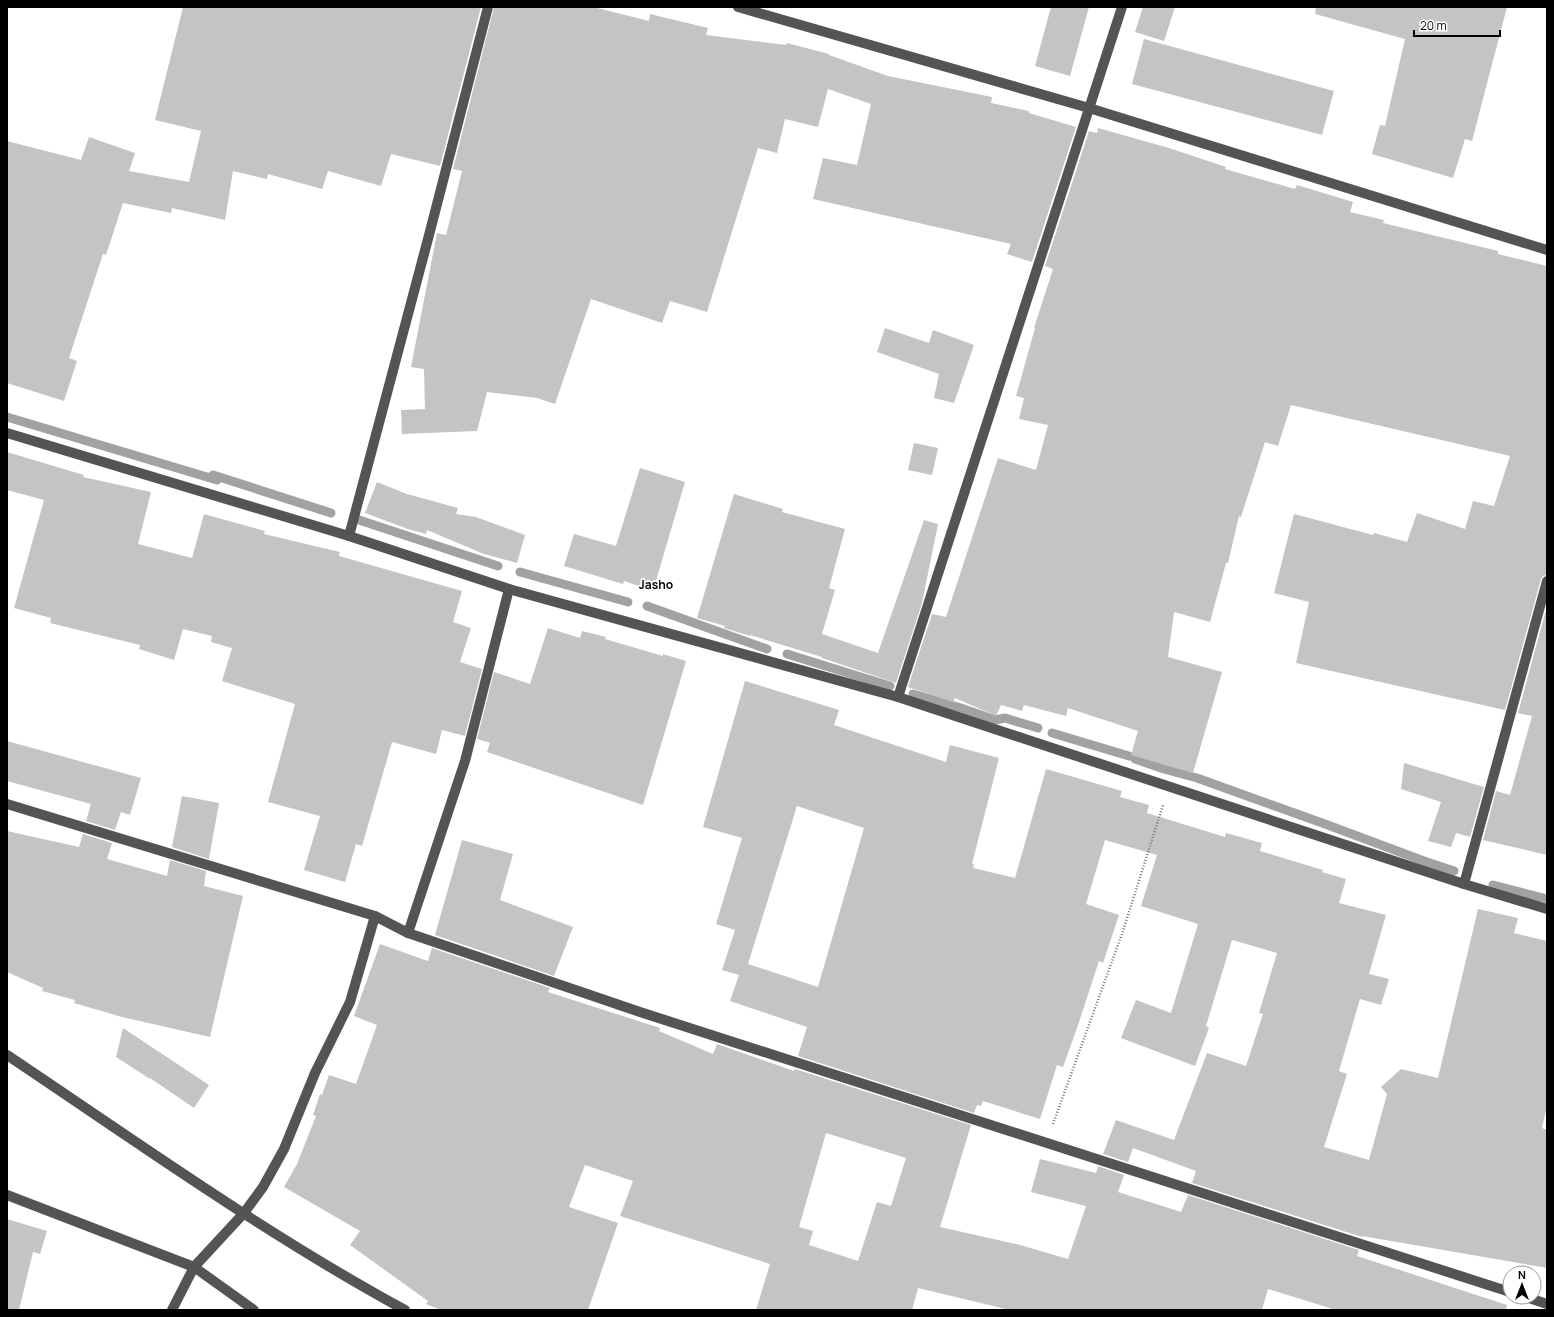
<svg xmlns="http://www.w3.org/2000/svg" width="1554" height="1317" font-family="Manrope,sans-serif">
	<rect width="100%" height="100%" fill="#fff"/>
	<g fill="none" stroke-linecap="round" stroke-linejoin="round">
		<g stroke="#a2a2a2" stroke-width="9">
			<path d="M7,417L217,480"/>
			<path d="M213,475L331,513"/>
			<path d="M359,520L498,566"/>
			<path d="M520,572L628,602"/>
			<path d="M647,606L767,649"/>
			<path d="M787,654L890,686"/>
			<path d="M913,694L961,708L995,720L1005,718L1038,728"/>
			<path d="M1052,733L1129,756"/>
			<path d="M1135,759L1164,769L1197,778L1325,824L1424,861L1454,871"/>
			<path d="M1493,885L1547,899"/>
		</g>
	</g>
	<g fill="#c4c4c4" fill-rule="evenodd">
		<path d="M183,7H481L440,166L391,154L381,186L328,171L322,189L268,174L267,179L233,171L225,220L172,208L171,213L123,203L106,255L103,254L69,358L77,361L64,401L7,383V141L81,160L89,137L135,153L129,171L189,182L201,131L155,120Z"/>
		<path d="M494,7H593L649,21L650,14L708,28L706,35L786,45L787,43L829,54V55L888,76L992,97L991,103L1029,111V113L1076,127L1032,262L1007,254L1011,244L813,199L823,158L857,165L871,104L828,89L818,127L785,119L777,153L758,148L707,312L670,301L662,323L591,299L555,404L537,398L487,392L477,431L402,434L401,410L425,409L424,369L411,367L437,233L446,235L462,171L453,169Z"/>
		<path d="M1051,7H1089L1070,76L1035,66Z"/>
		<path d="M1143,7H1175L1164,41L1135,32Z"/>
		<path d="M1316,7H1507L1472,141L1465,139L1453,178L1372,154L1380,125L1385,126L1405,39L1315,14Z"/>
		<path d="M1144,39L1334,91L1322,135L1132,84Z"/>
		<path d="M1098,128L1169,148L1226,167L1225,169L1295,189L1297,185L1353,202L1350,212L1384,220L1383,223L1498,251V254L1547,266V575L1543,576L1541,579L1505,710L1296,663L1309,602L1274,593L1294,514L1373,535L1374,533L1407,542L1417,513L1465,529L1473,501L1494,506L1510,456L1291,405L1278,446L1265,442L1241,517L1239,516L1228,563H1226L1210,622L1174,612L1168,657L1222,672L1193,773L1131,755L1138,731L1068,708L1066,716L1024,705L1022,711L1001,705L996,716L955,698L953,702L908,687L932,614L946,617L998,458L1036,470L1048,425L1019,419L1024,398L1016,396L1035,328H1034L1053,269L1045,266L1089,131L1097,133Z"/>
		<path d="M885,328L929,343L933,330L974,345L954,403L934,398L939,374L877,352Z"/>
		<path d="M914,443L938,448L932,475L908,470Z"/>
		<path d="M7,452L84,475L83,477L151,492L138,544L192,558L204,514L265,531L264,534L340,552L339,556L462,591L453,622L471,628L460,662L482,669L465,736L442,730L436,754L392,742L362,846L356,844L345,882L304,870L320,816L268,802L295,704L222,681L232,648L211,642L212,636L183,629L174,660L139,649L140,645L50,623L51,618L14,608L44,500L7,490Z"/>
		<path d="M640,468L685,482L653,591L624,581L623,584L564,566L574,534L616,546Z"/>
		<path d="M377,482L407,494L458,508L456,514L476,517L525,535L517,563L484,554L427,530L426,534L408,529L365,513Z"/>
		<path d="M734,494L783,509L782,512L845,529L829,588L835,590L822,634L878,653L924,520L938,524L922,603L896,683L822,658V657L750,635V636L724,628L725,626L697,618Z"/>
		<path d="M1547,606V855L1483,840L1496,791L1510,795L1532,716L1518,713Z"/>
		<path d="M548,628L580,638L582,631L606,637L605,639L663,656V654L686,661L643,805L487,752L490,743L477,739L494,672L530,684Z"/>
		<path d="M745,681L839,710L834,725L946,762L950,745L999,758L972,864H974L973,868L1015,878L1046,769L1122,791L1120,797L1149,805L1147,813L1225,837L1226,833L1262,843L1260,851L1323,870L1322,872L1346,879L1339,903L1386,915L1369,974L1389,979L1381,1005L1360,999L1339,1071L1347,1074L1324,1147L1369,1160L1387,1094L1381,1087L1401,1069L1438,1078L1478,909L1518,918L1514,933L1547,941V1106L1542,1128L1547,1130V1268L1362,1236V1237L1192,1183L1196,1171L1133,1148L1128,1162L1103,1154L1116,1120L1174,1140L1207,1053L1246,1066L1263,1014L1259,1013L1277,953L1232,940L1206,1026L1209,1028L1195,1066L1121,1038L1136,1000L1171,1013L1198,924L1141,906L1157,855L1105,840L1086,904L1119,915L1103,963L1099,961L1078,1025L1063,1067L1057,1065L1040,1119L983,1101L981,1106L977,1105L974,1113L798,1056L807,1027L730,1001L739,975L722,970L735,930L716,924L742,838L703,827ZM797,806L864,828L818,987L748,964Z"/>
		<path d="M7,741L141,778L130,815L121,812L115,830L86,821L91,804L7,781Z"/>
		<path d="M1404,763L1484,787L1470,837L1456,833L1451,847L1428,841L1441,802L1401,789Z"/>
		<path d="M182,796L219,803L209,859L172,847Z"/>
		<path d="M7,831L79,847L83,834L112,843L107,859L167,876L170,860L206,871L204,886L243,896L210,1037L122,1017L74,1003L75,1000L42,991L43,988L7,972Z"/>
		<path d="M462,840L513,854L500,900L573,927L554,976L435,935Z"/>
		<path d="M380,944L428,961L432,948L550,988L548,992L660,1028L659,1031L713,1054L717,1044L794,1071L795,1069L971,1125L940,1227L1020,1245L1068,1259L1086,1206L1031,1192L1040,1159L1096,1173L1098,1166L1124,1175L1118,1192L1181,1212L1188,1195L1359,1250L1357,1256L1507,1305L1506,1310H1336L1268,1289L1262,1310H1010L918,1288L912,1310H756L770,1264L620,1216L633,1181L585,1165L569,1207L618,1223L588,1310H441L426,1304L428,1301L350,1245L360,1231L284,1187L297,1164L316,1116L313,1115L320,1094L322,1095L329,1075L356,1084L377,1025L354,1016ZM826,1133L906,1158L891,1206L877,1202L858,1261L809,1245L813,1231L799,1227Z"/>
		<path d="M123,1028L209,1085L194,1108L150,1078V1079L116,1057Z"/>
		<path d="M7,1219L47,1231L40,1254L33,1252L19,1310H7Z"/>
	</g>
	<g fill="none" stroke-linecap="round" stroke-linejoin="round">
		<path stroke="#767676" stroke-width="2.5" stroke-dasharray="1 2" stroke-linecap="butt" d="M1053,1124L1123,931L1163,805"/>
		<g stroke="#545454" stroke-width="10">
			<path d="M738,7L1089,108L1547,250"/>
			<path d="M7,433L349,536L509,589L898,697L1464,884L1547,909"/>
			<path d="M349,536L428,239L488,7"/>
			<path d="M898,697L1122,7"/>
			<path d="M7,804L375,916L408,933L640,1012L1510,1292"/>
			<path d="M1464,884L1547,581"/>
			<path d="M408,933L465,761L509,589"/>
			<path d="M7,1055C137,1142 267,1235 405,1310"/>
			<path d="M7,1195L194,1267L244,1213L263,1187L284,1149L315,1073L350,1002L375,916"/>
			<path d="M1526,1297L1547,1304"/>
			<path d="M172,1310L194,1267L254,1310"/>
		</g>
	</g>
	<g text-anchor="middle" stroke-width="3.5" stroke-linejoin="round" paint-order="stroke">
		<g font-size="12" font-weight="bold" fill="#000" stroke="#fff">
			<text x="656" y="589">Jasho</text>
		</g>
	</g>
	<rect width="1554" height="1317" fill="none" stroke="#000000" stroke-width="16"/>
	<g transform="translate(1522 1285)"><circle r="19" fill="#ffffff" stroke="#999999"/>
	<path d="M0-3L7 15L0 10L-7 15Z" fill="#000000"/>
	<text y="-6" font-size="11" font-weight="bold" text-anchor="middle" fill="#000000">N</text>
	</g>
	<path d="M1414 30v6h86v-6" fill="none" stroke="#000000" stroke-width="2"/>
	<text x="1420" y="30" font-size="12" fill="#000000" stroke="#ffffff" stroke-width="3" paint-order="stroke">20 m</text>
</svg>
